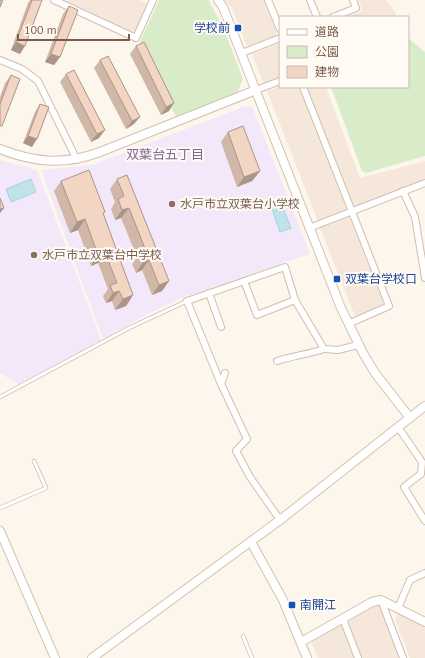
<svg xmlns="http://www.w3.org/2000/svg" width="425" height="658" font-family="'PT Sans','Noto Sans JP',sans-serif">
	<rect width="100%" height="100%" fill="#fdf6ec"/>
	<g fill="#f5e8da">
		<path d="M63,0H140L146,3L147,5L135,31L132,32Z"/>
		<path d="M226,0H264L277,32L275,36L247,47L232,8Z"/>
		<path d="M359,0H386L396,13V16L347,17L362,11Z"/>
		<path d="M280,43V78L264,84L252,54Z"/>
		<path d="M280,86L299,87L346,207L345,210L318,221L267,91Z"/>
		<path d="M307,87H326L360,178L425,161V179L357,206L353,205Z"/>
		<path d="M348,217L351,219L383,303L381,306L356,317L353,311L320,228Z"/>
		<path d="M376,605H380L399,658H362L349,623L350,619Z"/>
		<path d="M399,612L425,625V658H410L395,620Z"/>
		<path d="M339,625L342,626L355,658H318L311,641Z"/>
	</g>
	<g fill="#f3e8fa">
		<path d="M252,106L310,254L184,297L144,316L103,339L41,170L92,165L243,107Z"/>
		<path d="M0,160L37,170L101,340L19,385L0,373Z"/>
	</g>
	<g fill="#d8ecc9">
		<path d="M159,0H209V1L223,27L243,79L237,93L176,117L139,44Z"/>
		<path d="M408,37L414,43L425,52V156L366,173L362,171L331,87H408Z"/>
	</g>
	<g fill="#bfe3e8" stroke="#a5d3da">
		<path d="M31,179L36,192L11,202L6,189Z"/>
		<path d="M281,203L291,228L280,232L271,206Z"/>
	</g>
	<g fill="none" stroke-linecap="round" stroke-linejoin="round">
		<g stroke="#d1beb0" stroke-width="4.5">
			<g id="lane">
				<path d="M0,397L129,328L187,301"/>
				<path d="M0,508L46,488L34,461"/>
				<path d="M243,636L252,658"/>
			</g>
		</g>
		<g stroke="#d1beb0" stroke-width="8">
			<g id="street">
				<path d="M54,0L136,38L153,0"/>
				<path d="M268,0L280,29"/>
				<path d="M310,0L317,17"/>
				<path d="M333,17L356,8L353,0"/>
				<path d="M242,53L280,38"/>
				<path d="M0,60L22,69L38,81L77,160"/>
				<path d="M303,87L389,306L348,324"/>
				<path d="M256,90L280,81"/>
				<path d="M403,191L415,217L425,278"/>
				<path d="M309,228L425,183"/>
				<path d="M244,281L257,315L295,300"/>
				<path d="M209,293L221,327"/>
				<path d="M277,361C293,356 309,354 324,349"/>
				<path d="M225,373L221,384L247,439L236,451L250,477L280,520"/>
				<path d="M221,384L187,301L285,267L295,300L324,349L338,350L358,345"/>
				<path d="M398,427L422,462L421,474L404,487L425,521"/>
				<path d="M381,600L403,658"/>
				<path d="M398,608L410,580L425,573"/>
				<path d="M343,619L358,658"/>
			</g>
		</g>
		<g stroke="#d6c0b0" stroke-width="10">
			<g id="secondary">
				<path d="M218,0L223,7L232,30L341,308L363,353L375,373L410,418"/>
				<path d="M0,149C35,163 65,165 100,152L256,90"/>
				<path d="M0,531L55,658"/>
				<path d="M251,542L283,600L307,658"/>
				<path d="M301,642L372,602L381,600L425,622"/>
				<path d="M92,658L280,520L425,406"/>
			</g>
		</g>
		<use href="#lane" stroke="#fff" stroke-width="3"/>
		<use href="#street" stroke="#fff" stroke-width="6"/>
		<use href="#secondary" stroke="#fff" stroke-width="8"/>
	</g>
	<g fill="#d1b7a8">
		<path d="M30,0H42L20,54L11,50L28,3Z"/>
		<path d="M69,6L60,57L54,65L45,62L63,14Z"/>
		<path d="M136,46L169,111L161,115L130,54Z"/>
		<path d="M100,60L134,124L126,129L94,68Z"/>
		<path d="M66,74L99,138L91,142L60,82Z"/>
		<path d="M11,75L0,129V97L5,83Z"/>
		<path d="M40,104L32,147L23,143L35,112Z"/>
		<path d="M228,132L260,171L252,181L237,187L221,142Z"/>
		<path d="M117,179L169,281L162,291L152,295L142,270L136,273L132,264L137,257L121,218L115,220L111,209L115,202L110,189Z"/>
		<path d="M61,181L103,214L133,295L126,306L115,310L112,301L106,303L103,296L108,289L98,263L91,266L78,230L70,233L54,191Z"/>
	</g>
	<g fill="#aa9588">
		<path d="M16,42L25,46L20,54L11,50Z"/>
		<path d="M51,54L60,57L54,65L45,62Z"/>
		<path d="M174,103L169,111L161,115L166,107Z"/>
		<path d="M140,117L134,124L126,129L132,121Z"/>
		<path d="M105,130L99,138L91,142L97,134Z"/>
		<path d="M28,136L37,139L32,147L23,143Z"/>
		<path d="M260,171L252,181L237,187L244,177Z"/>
		<path d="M4,208L0,213V209Z"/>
		<path d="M129,208L121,218L115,220L122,210Z"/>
		<path d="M85,219L78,230L70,233L77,222Z"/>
		<path d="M105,253L98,263L91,266L98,255Z"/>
		<path d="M149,260L142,270L136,273L143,262Z"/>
		<path d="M169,281L162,291L152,295L159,285Z"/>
		<path d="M119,291L112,301L106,303L113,293Z"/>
		<path d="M133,295L126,306L115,310L123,299Z"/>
	</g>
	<g fill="#f3d5c3" stroke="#aa9588">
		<path d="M0,0H3L0,7Z"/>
		<path d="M32,0H42L25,46L16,42Z"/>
		<path d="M69,6L78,10L60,57L51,54Z"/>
		<path d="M144,42L174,103L166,107L136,46Z"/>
		<path d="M108,56L140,117L132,121L100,60Z"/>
		<path d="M74,70L105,130L97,134L66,74Z"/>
		<path d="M11,75L20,79L2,126L0,125V104Z"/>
		<path d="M40,104L49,107L37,139L28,136Z"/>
		<path d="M243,126L260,171L244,177L228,132Z"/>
		<path d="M89,170L105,212L103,213L133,295L123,299L119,291L113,293L110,285L117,283L105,253L98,255L85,219L77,222L61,181Z"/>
		<path d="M127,175L169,281L159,285L149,260L143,262L139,253L146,251L129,208L122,210L118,199L124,196L117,179Z"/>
		<path d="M0,198L4,208L0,209Z"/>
	</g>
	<g fill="#1a4fb4" stroke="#fffaf3" stroke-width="1.5">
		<rect x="234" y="24" width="8" height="8" rx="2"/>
		<rect x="333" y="275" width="8" height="8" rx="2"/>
		<rect x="288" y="601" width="8" height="8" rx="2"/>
	</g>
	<g fill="#8d6e63" stroke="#fffaf3" stroke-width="1.5">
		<circle cx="172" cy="204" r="4"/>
		<circle cx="34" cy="255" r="4"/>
	</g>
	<g text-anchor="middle" stroke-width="4" stroke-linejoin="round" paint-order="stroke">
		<g font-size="12" fill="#164399" stroke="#fffaf3" text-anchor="start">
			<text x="230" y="32" text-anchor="end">学校前</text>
			<text x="345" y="283">双葉台学校口</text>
			<text x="300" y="609">南開江</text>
		</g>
		<g font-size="12" fill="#785e54" stroke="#fffaf3" text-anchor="start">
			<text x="180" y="208">水戸市立双葉台小学校</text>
			<text x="42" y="259">水戸市立双葉台中学校</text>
		</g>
		<g font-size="13" fill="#846695" stroke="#fffaf3">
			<text x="165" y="159">双葉台五丁目</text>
		</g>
	</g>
	<rect x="279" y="16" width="130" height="72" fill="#fffaf3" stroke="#cabbb1"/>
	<rect x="287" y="29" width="20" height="6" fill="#ffffff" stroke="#cabbb1"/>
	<text x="315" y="36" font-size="12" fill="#7a5c4d">道路</text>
	<rect x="287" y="46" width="20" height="12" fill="#d8ecc9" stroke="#cabbb1"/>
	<text x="315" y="56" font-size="12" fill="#7a5c4d">公園</text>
	<rect x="287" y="66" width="20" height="12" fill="#f3d5c3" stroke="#cabbb1"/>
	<text x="315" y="76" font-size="12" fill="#7a5c4d">建物</text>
	<path d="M18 34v6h111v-6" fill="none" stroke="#7a5c4d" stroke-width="2"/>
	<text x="24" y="34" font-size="12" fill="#7a5c4d" stroke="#fffaf3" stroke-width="3" paint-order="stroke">100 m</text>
</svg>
